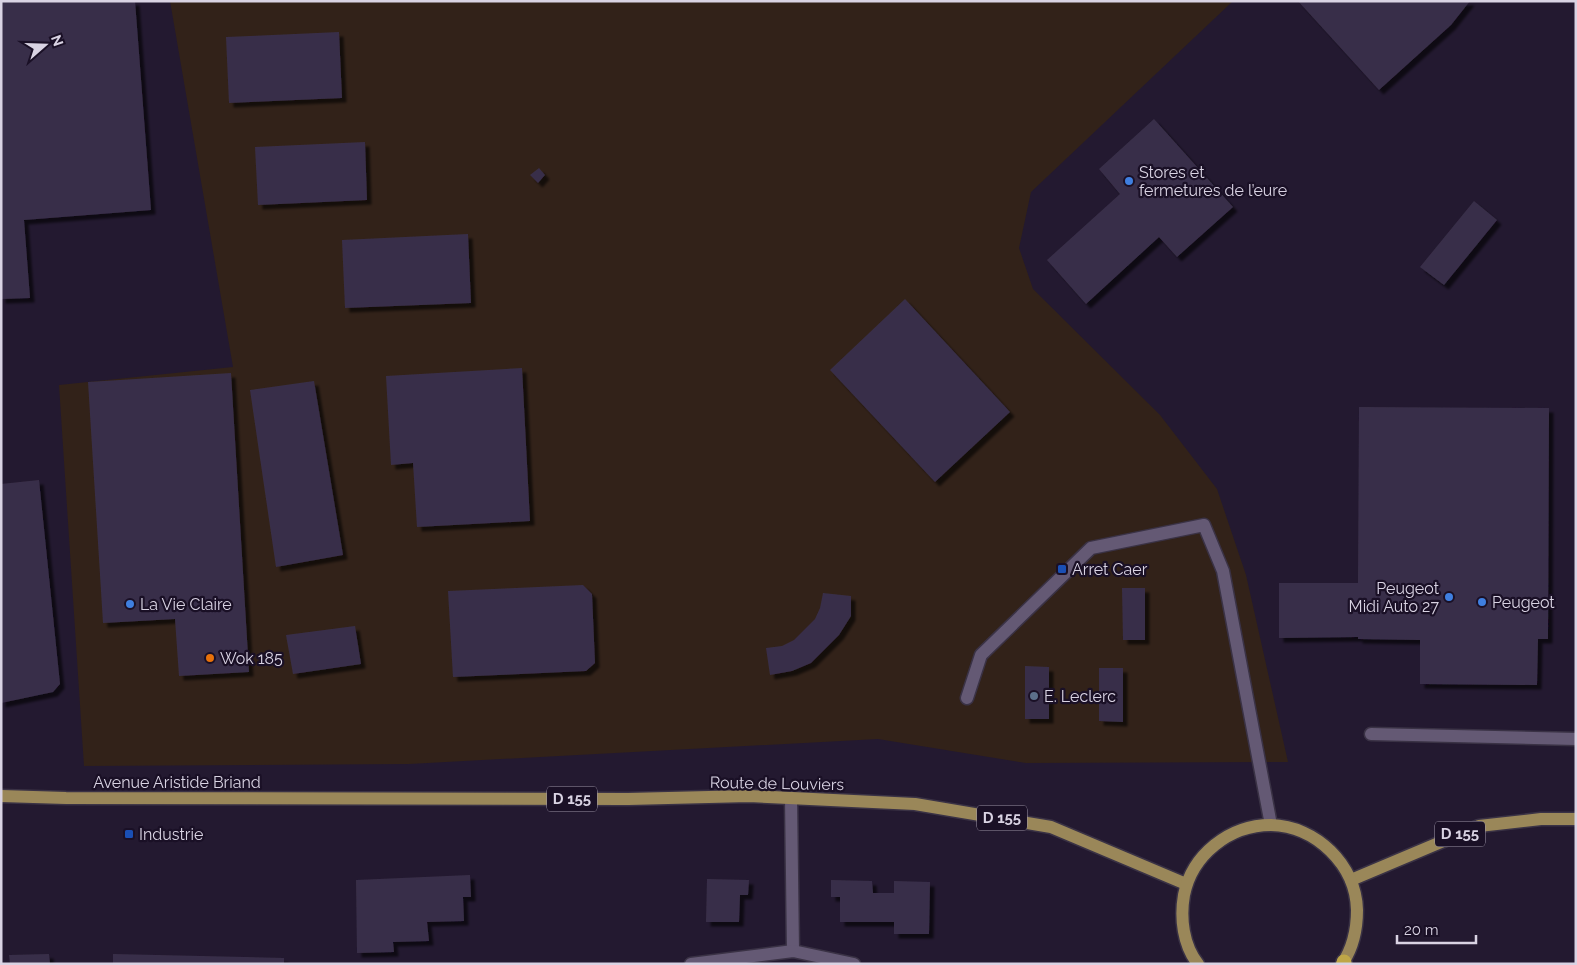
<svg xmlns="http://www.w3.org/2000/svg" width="1577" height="965" font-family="Raleway,sans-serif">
	<defs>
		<filter id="shadow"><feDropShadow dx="4.5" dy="4.5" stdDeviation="1" flood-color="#0009"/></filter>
	</defs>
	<rect width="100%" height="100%" fill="#231930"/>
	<path fill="#322219" d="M170,1H1233L1031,192L1019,248L1033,289L1160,415L1217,489L1246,575L1288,762L1026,763L878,739L409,764L84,766L59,385L233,367Z"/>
	<g fill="#392f48" filter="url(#shadow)">
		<path d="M1,1H135L151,210L24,220L30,298L1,299Z"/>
		<path d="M1298,1H1470L1451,25L1379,90Z"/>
		<path d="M339,32L342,98L229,103L226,37Z"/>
		<path d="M1154,119L1233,207L1177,257L1159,237L1086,304L1047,260L1120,194L1099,169Z"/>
		<path d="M365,142L367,200L258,205L255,147Z"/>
		<path d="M539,168L545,175L538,183L530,175Z"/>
		<path d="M1474,201L1497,220L1444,285L1420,267Z"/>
		<path d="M468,234L471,303L345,308L342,240Z"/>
		<path d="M905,299L1010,412L935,482L830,370Z"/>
		<path d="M522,368L530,521L417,527L413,463L391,465L386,376Z"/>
		<path d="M231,373L249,672L179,676L175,619L103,623L88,382Z"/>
		<path d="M314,381L343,555L276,567L250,390Z"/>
		<path d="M1359,407L1549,408L1548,639H1538L1537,685L1420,684V640L1358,639V637L1279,638V583H1358Z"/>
		<path d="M39,480L60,684L53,692L1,703V484Z"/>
		<path d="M583,585L592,594L595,663L586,671L453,677L448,591Z"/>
		<path d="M1122,588H1145V640H1123Z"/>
		<path d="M823,593L851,596V616L839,635L811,663L792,671L770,675L766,648L782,646L794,640L815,619L820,608Z"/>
		<path d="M355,626L361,664L293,674L286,635Z"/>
		<path d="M1025,666L1049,667V719H1025Z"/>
		<path d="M1099,668H1123V722L1099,721Z"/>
		<path d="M470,875L471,897H463L464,921L427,922L429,941L393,942L394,952L357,953L356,880Z"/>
		<path d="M707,879L749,880L748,895H740L739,922H706Z"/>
		<path d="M831,880L872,881L873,893H894V881L930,882L929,934H894V922H840V897H831Z"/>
		<path d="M49,954L50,964H10L9,955Z"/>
		<path d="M113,954L284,958V964H113Z"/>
	</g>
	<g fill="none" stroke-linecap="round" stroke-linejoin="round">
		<g stroke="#3a3245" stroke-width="15">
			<g id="minor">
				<path d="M967,698L981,655L1091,548L1204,525L1223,571L1271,825"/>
				<path d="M1371,734L1576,739"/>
				<path d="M791,798L793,951"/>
				<path d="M691,964L793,951L854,964"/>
			</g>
		</g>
		<g stroke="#3a3245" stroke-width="15">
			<g id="major">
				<path d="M1,796L66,798L628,799L749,796L915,804L1051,827L1186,884"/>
				<path d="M1351,880L1479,826L1541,819H1576"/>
				<path d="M1198,964C1183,945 1180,918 1184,895C1192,855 1229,825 1271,825C1316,826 1356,865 1357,910C1357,928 1353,948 1342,964"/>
			</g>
		</g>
		<g stroke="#3a3245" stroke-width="18">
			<path id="highway" d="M1344,962V964"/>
		</g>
		<use href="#minor" stroke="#645974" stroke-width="12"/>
		<use href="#major" stroke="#9a8759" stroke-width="12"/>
		<use href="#highway" stroke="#bea647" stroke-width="15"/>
	</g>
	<g fill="#3f7fe0" stroke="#1a1026" stroke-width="2">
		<circle cx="1129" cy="181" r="5"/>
		<circle cx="1449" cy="597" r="5"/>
		<circle cx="1482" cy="602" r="5"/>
		<circle cx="130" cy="604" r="5"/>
	</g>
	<g fill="#1a4fb4" stroke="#1a1026" stroke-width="2">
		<rect x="1057" y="564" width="10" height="10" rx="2.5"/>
		<rect x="124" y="829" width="10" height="10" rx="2.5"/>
	</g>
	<circle fill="#e8710a" stroke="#1a1026" stroke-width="2" cx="210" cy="658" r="5"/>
	<circle fill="#5c6f8a" stroke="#1a1026" stroke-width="2" cx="1034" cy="696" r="5"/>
	<g text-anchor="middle" stroke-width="4.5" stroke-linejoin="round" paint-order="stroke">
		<g fill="#1a1026" stroke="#a098aa" stroke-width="1">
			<rect x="547" y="786.5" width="50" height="25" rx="4"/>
			<rect x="977" y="805.5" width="50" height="25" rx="4"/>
			<rect x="1435" y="821.5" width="50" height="25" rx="4"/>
		</g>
		<g font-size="15" font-weight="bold" fill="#d9d3e3">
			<text x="572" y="804">D 155</text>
			<text x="1002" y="823">D 155</text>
			<text x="1460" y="839">D 155</text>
		</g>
		<g font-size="16" fill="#d9d3e3" stroke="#1a1026" text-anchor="start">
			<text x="1139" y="178">Stores et<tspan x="1139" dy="18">fermetures de l’eure</tspan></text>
			<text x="1072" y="575">Arret Caer</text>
			<text x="1439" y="594" text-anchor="end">Peugeot<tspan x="1439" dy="18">Midi Auto 27</tspan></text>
			<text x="1492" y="608">Peugeot</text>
			<text x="140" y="610">La Vie Claire</text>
			<text x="220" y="664">Wok 185</text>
			<text x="1044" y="702">E. Leclerc</text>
			<text x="139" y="840">Industrie</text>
		</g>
		<g font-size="16" fill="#d9d3e3" stroke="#1a1026">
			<text x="177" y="788">Avenue Aristide Briand</text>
			<text transform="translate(777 783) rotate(1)" y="6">Route de Louviers</text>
		</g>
	</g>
	<rect width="1577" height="965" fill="none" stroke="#d9d3e3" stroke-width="5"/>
	<g transform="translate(45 45) rotate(70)" stroke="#1a1026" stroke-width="4" paint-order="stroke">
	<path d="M0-4L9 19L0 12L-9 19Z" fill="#d9d3e3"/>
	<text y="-8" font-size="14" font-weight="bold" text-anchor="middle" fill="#d9d3e3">N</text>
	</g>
	<path d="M1397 935v8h79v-8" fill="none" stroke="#d9d3e3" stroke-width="2.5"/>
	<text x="1404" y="935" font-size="15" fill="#d9d3e3" stroke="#1a1026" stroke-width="4" paint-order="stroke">20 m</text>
</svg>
